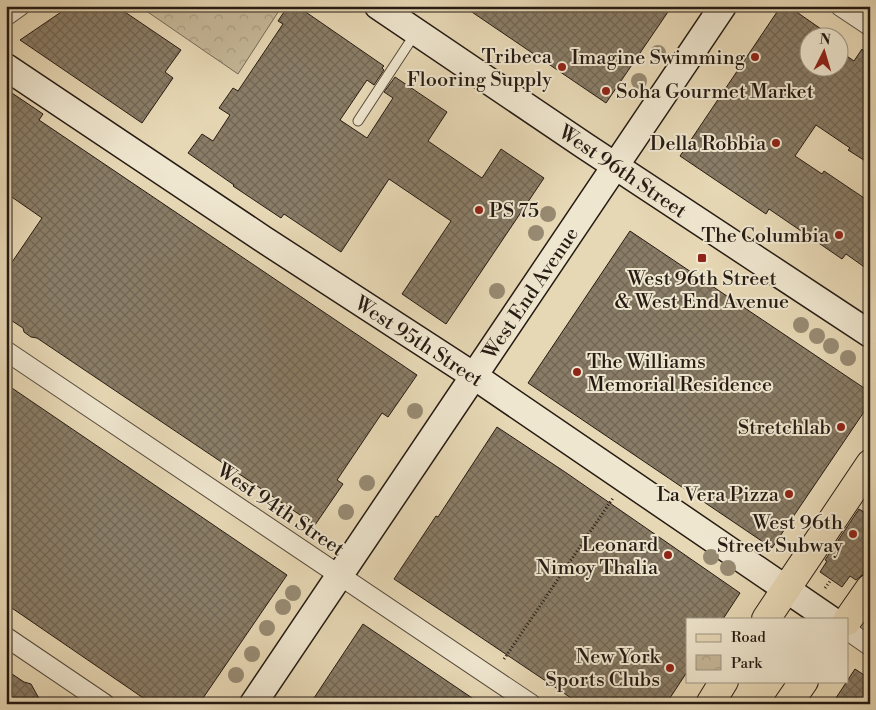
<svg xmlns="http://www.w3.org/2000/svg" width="876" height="710" font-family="'Libre Bodoni',serif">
	<defs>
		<pattern id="park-crowns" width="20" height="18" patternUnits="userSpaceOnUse" patternTransform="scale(1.25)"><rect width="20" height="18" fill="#c6b899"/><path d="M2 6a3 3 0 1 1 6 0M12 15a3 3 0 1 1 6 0" fill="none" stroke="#aa9e83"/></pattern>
		<pattern id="building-cross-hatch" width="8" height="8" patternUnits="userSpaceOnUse" patternTransform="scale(1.25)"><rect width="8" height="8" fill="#8a7d67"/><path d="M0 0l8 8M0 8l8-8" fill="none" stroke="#716654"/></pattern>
	</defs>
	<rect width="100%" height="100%" fill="#e7d8b5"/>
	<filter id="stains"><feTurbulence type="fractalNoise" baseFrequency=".004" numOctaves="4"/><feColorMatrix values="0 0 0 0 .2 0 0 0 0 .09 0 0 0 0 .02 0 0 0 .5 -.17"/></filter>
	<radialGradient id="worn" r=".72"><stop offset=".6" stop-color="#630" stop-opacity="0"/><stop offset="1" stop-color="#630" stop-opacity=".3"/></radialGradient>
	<path fill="url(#park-crowns)" stroke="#766a56" d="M139,6H282L238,74Z"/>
	<g fill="url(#building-cross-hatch)" stroke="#261b13">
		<path d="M70,6H116L181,50L165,72L173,78L142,123L20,40Z"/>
		<path d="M288,6H297L384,66L382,68L384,70L374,85L367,80L340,120L367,138L393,98L384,92L395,77L447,112L428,141L482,178L501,149L544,178L446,324L402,294L451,221L389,179L341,252L284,214L281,218L233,186L234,185L188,153L202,134L213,141L230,115L219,108L233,88L238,91L283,24L278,21Z"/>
		<path d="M463,6H672L606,103Z"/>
		<path d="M781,6H788L834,38H808V68H838V50L854,61L862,49L870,59V164L848,150L850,148L816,125L795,156L822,174L824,171L870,202V271L846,254L842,259L769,209L766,214L680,156Z"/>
		<path d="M6,89L43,114L39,120L417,375L388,417L382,413L337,480L343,484L315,525L37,338L31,337L24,332L23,328L6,317V271L42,218L6,193Z"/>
		<path d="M630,231L870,392V403L772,548L528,383Z"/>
		<path d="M6,384L287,575L199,704H152L6,604Z"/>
		<path d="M497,427L565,472L740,593L723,619H687V672L666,704H580L394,579L436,516L438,517Z"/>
		<path d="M859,509L870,516V563L861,576L856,580L850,576L842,587L820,572L827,561L825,560Z"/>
		<path d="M363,624L447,681L481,704H310Z"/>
		<path d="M855,669L870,679V704H832Z"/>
		<path d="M6,670L24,682L31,684L42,704H6Z"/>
	</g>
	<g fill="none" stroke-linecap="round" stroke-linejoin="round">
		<g stroke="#564a3c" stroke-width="11">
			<path id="lane" d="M358,121L415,34"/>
		</g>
		<g stroke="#564a3c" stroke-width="21">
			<g id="street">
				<path d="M840,6L870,26"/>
				<path d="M6,16L20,6"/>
				<path d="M6,351L531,704"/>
				<path d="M847,630L870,646"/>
				<path d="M6,637L105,704"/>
			</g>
		</g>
		<g stroke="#261b13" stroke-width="29">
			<g id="secondary">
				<path d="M378,6L585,146L870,334"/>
				<path d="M6,67L263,239L474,376L830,619"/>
				<path d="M253,704L723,6"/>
			</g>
		</g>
		<g stroke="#261b13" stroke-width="30">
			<g id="primary">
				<path d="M766,619L870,464"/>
				<path d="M847,621L870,588"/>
				<path d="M710,704L724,681"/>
				<path d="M788,704L804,681"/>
			</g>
		</g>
		<g stroke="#261b13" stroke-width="3" stroke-dasharray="1 2.5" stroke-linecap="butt">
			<path d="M864,531L870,522"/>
			<path d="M825,588L831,580"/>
			<path d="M504,659L613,498"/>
		</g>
		<use href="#lane" stroke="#efe6cf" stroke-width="9"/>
		<use href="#street" stroke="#efe6cf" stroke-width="19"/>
		<use href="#secondary" stroke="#efe6cf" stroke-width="26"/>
		<use href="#primary" stroke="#e7d8b5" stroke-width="28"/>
	</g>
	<g fill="#978a72">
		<circle cx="658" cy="53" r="8"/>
		<circle cx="639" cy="81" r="8"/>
		<circle cx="548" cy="214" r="8"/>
		<circle cx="536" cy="233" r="8"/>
		<circle cx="497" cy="291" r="8"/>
		<circle cx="801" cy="325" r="8"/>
		<circle cx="817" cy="336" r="8"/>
		<circle cx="831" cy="346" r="8"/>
		<circle cx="848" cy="358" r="8"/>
		<circle cx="415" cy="411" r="8"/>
		<circle cx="367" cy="483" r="8"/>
		<circle cx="346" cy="512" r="8"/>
		<circle cx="711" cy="557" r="8"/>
		<circle cx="728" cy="568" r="8"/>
		<circle cx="293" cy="593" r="8"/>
		<circle cx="283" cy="607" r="8"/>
		<circle cx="267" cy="628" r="8"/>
		<circle cx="252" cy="654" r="8"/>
		<circle cx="236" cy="675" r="8"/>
	</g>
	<g fill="#8f2418" stroke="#efe6cf" stroke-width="2">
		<circle cx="755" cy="57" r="5"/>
		<circle cx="562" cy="67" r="5"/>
		<circle cx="606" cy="91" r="5"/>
		<circle cx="776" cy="143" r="5"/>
		<circle cx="479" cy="210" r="5"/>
		<circle cx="839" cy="235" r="5"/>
		<rect x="697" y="253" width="10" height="10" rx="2.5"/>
		<circle cx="577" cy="372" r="5"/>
		<circle cx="841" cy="427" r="5"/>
		<circle cx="789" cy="494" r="5"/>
		<circle cx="853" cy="534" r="5"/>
		<circle cx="668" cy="555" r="5"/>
		<circle cx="670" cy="668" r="5"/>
	</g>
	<g text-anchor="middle" stroke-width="4" stroke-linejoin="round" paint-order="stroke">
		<g font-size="20" fill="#261b13" stroke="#efe6cf" text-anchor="end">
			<text x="552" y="63">Tribeca<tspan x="552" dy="23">Flooring Supply</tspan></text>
			<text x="745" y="64">Imagine Swimming</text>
			<text x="616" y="98" text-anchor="start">Soha Gourmet Market</text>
			<text x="766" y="150">Della Robbia</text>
			<text x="489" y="217" text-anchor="start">PS 75</text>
			<text x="829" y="242">The Columbia</text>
			<text x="702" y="285" text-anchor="middle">West 96th Street<tspan x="702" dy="23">&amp; West End Avenue</tspan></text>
			<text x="587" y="368" text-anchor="start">The Williams<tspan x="587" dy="23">Memorial Residence</tspan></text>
			<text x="831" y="434">Stretchlab</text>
			<text x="779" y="501">La Vera Pizza</text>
			<text x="843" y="529">West 96th<tspan x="843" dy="23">Street Subway</tspan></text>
			<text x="658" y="551">Leonard<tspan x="658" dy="23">Nimoy Thalia</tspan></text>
			<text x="660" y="663">New York<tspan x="660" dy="23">Sports Clubs</tspan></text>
		</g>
		<g font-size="20" fill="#261b13" stroke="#efe6cf">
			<text transform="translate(623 171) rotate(34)" y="7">West 96th Street</text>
			<text transform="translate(530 293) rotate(-56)" y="7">West End Avenue</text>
			<text transform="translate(419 341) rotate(33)" y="7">West 95th Street</text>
			<text transform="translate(281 509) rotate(34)" y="7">West 94th Street</text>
		</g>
	</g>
	<rect width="876" height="710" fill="none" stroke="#e7d8b5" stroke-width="25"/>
	<rect x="8" y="8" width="861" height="695" fill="none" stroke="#261b13" stroke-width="2.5"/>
	<rect x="12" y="12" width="851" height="685" fill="none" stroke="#261b13"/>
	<rect x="686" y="618" width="162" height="65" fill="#efe6cf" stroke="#9f9584"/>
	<rect x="696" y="634" width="25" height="8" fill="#e7d8b5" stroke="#9f9584"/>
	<text x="731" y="642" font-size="15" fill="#261b13">Road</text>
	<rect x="696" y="655" width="25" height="15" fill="url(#park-crowns)" stroke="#9f9584"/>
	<text x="731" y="668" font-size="15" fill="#261b13">Park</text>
	<g transform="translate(824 52) rotate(5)"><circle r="24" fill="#efe6cf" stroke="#9f9584"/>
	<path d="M0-4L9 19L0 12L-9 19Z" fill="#8f2418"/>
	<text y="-8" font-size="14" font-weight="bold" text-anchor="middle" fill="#261b13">N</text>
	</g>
	<rect width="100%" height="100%" filter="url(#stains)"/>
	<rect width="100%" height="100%" fill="url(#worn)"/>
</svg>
